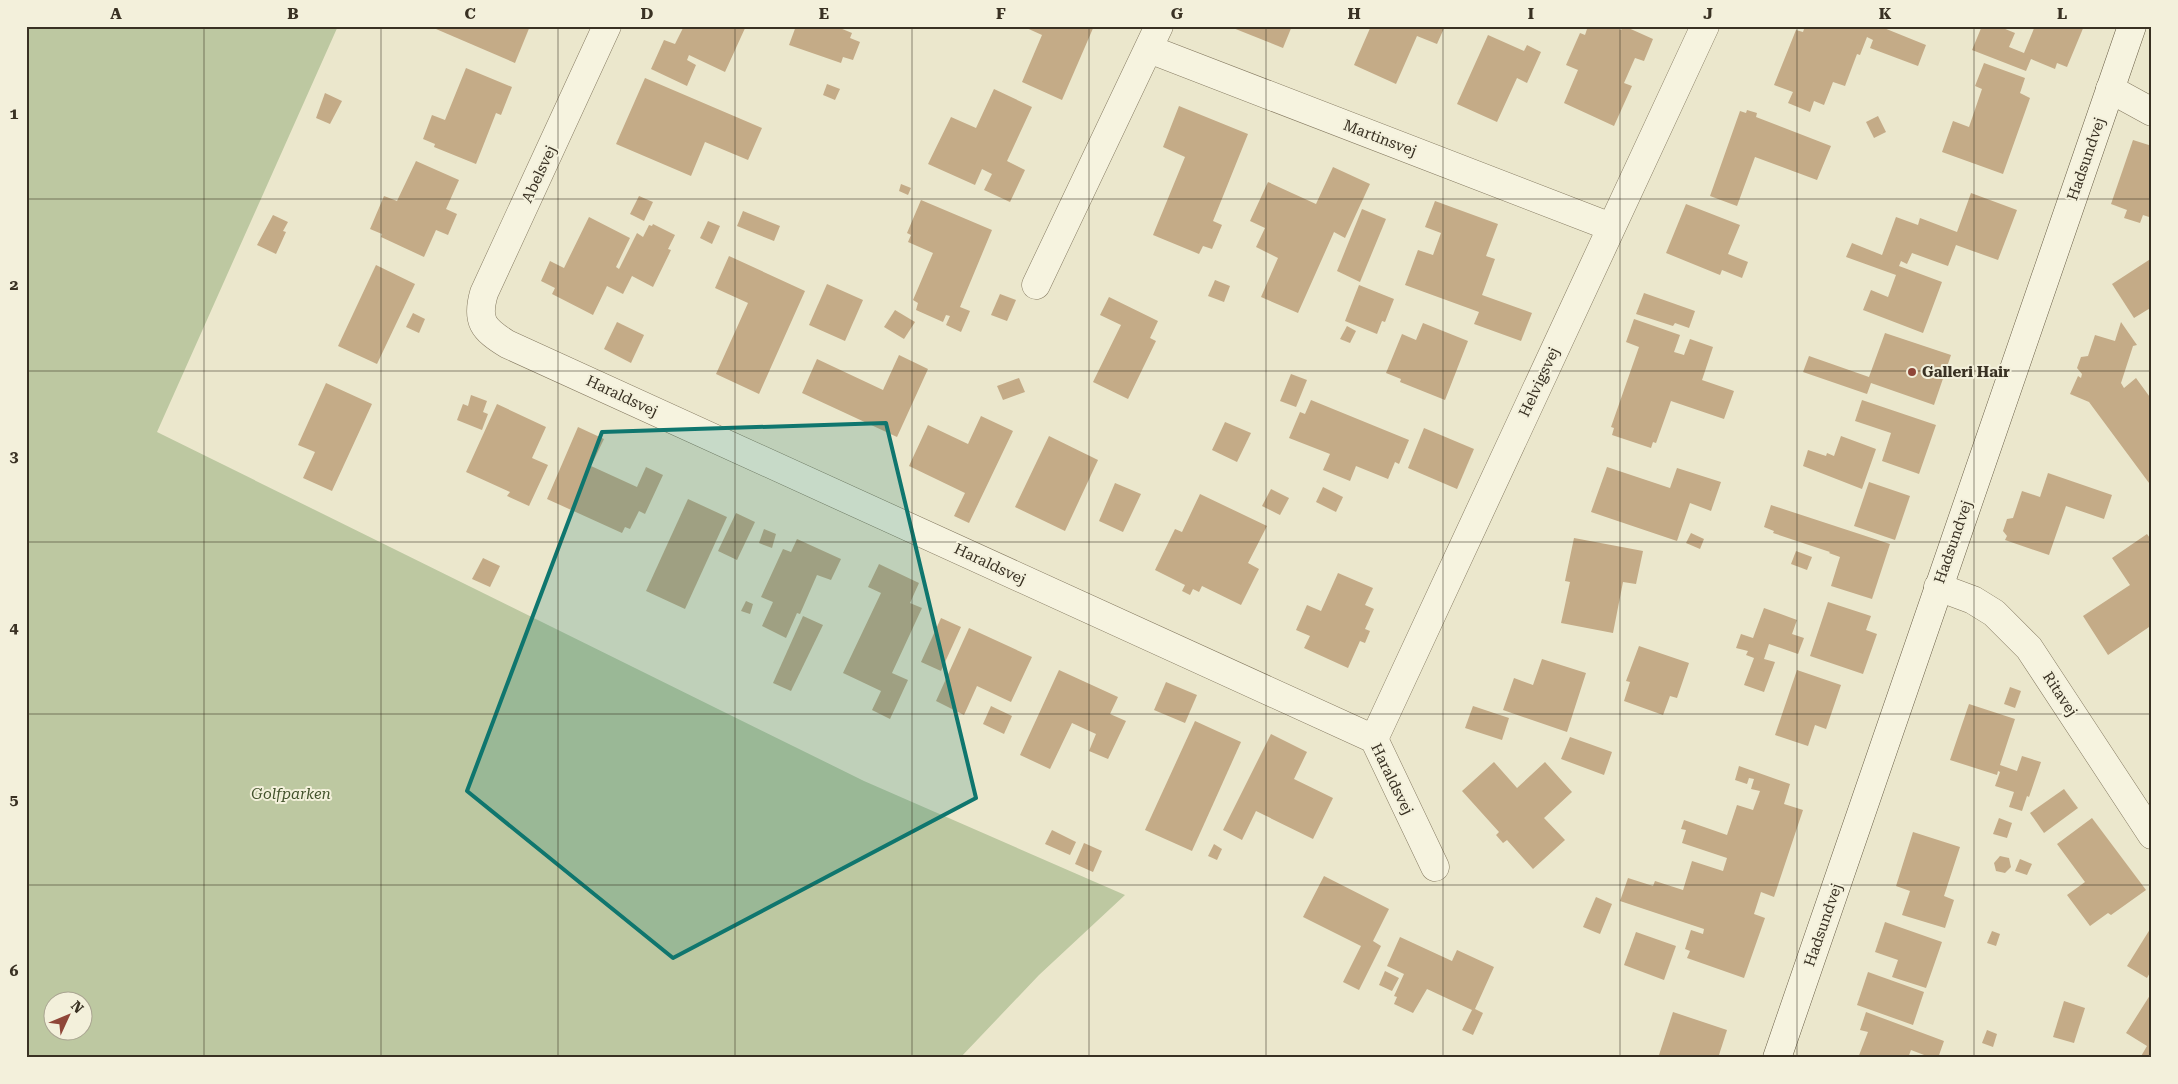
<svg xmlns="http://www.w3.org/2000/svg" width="2178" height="1084" font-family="'Roboto Serif',serif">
	<rect width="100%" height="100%" fill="#ebe7cc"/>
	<path fill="#bdc8a1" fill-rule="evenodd" d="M26,26H338L157,432L864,781L1125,895L1039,975L960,1058H26ZM52,1002H82V1032H52Z"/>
	<g fill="#c4ab87">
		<path d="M429,26H530L515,63Z"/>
		<path d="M684,26H746L725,72L689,55L687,60L696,65L687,86L651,69L664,40L675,44Z"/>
		<path d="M796,26H835L852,33L850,38L860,42L853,60L843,57L841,63L789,45Z"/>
		<path d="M1022,26H1094L1062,100L1022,82L1042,35Z"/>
		<path d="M1228,26H1292L1283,48Z"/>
		<path d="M1371,26H1445L1437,44L1417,36L1396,84L1354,65Z"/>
		<path d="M1588,26H1612L1621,30L1624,26L1653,39L1644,61L1635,58L1624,83L1632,86L1614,126L1564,103L1578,70L1566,65L1580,33L1585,35Z"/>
		<path d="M1805,26H1879L1926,45L1918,66L1870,48L1873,40L1867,37L1860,55L1857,54L1845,86L1833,82L1824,105L1814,101L1810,112L1788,103L1793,92L1774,85L1796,30L1803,32Z"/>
		<path d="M1982,26H1998L2015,33L2009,47L2024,53L2035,26H2084L2067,67L2057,63L2055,69L2031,59L2026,71L1972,50Z"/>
		<path d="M1488,35L1524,51L1527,45L1541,52L1527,83L1517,78L1497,122L1457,104Z"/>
		<path d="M1984,63L2025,78L2020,93L2030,98L2003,174L1942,152L1953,121L1969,127L1982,89L1975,86Z"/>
		<path d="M466,68L512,87L501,115L496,113L476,164L434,147L435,144L423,139L432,115L445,120Z"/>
		<path d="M645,78L762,128L748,160L705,142L691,176L616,144Z"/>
		<path d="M827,84L840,89L835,100L823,95Z"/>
		<path d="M994,89L1032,107L1007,161L1025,170L1010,202L984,190L992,174L982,169L975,185L928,164L951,117L976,128Z"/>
		<path d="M325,93L342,101L330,124L316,118Z"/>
		<path d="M1179,106L1248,134L1213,221L1222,225L1212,249L1203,246L1199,254L1153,235L1185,157L1163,147Z"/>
		<path d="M1747,110L1757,113L1756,117L1831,146L1817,180L1755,157L1737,206L1710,196L1740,111L1746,113Z"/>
		<path d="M1878,116L1886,132L1874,138L1866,122Z"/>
		<path d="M2133,140L2152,146V218L2143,215L2140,223L2124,218L2127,210L2111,204Z"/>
		<path d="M416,161L459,180L446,209L457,214L448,235L436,230L424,257L381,237L382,234L370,229L384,196L397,201Z"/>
		<path d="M1333,167L1370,184L1345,238L1334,232L1298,313L1261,297L1278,258L1256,247L1265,228L1250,221L1268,182L1316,204Z"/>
		<path d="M901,184L911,188L908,195L899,191Z"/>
		<path d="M1971,193L2017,210L1998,260L1956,245L1948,266L1912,253L1907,264L1901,261L1899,266L1942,282L1923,333L1863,310L1871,290L1888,297L1896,275L1846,257L1852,243L1882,255L1896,217L1918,225L1920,218L1957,232Z"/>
		<path d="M639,196L653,202L644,221L630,214Z"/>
		<path d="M921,200L992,230L960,307L970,311L961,332L946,325L950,316L946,315L943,322L916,310L918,303L913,300L933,253L908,242L911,235L907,233Z"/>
		<path d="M1435,201L1498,224L1486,256L1495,259L1482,295L1532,313L1521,341L1474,324L1479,312L1405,285L1418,250L1433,255L1441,233L1425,227Z"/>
		<path d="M1686,204L1740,225L1728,254L1748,262L1742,278L1722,270L1720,275L1666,253Z"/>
		<path d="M1362,209L1386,219L1360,282L1337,271Z"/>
		<path d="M743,211L780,226L774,241L737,226Z"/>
		<path d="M273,215L288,222L283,231L286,232L276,254L257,245Z"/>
		<path d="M589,217L630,238L616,267L619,269L637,233L643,237L649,225L652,226L653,224L675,235L668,249L671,250L653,287L632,276L623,294L607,286L593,315L552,294L555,288L541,281L550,261L564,268Z"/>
		<path d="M708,221L720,226L712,244L700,238Z"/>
		<path d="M729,256L805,291L759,394L716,374L748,303L715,288Z"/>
		<path d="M2152,258V307L2134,318L2112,284Z"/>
		<path d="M376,265L415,284L377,364L338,346Z"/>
		<path d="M1215,280L1230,286L1224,302L1208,296Z"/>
		<path d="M827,284L863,300L845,341L809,325Z"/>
		<path d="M1359,285L1394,299L1385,322L1382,321L1377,334L1345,321Z"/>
		<path d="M1644,293L1695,311L1689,328L1675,323L1673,326L1636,314Z"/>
		<path d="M1000,294L1016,300L1007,321L991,315Z"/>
		<path d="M1109,297L1158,321L1150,338L1156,341L1128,399L1093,382L1121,325L1100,315Z"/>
		<path d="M895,310L915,322L904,339L884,327Z"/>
		<path d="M413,313L425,319L419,333L406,327Z"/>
		<path d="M1634,319L1680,335L1674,352L1684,355L1690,339L1713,347L1702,380L1734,391L1724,419L1671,401L1656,443L1653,442L1651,448L1612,435L1614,428L1611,427L1639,347L1626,342Z"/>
		<path d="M617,322L644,335L631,363L604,349Z"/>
		<path d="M2121,322L2137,345L2133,346L2121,383L2124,388L2136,378L2152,400V487L2089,402L2070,394L2078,376L2081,378L2082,374L2077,368L2081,357L2088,356L2095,335L2115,341Z"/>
		<path d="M1423,323L1468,341L1445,400L1400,382L1401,379L1386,373L1402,334L1416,340Z"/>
		<path d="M1347,326L1356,331L1350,343L1340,339Z"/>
		<path d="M1885,333L1951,355L1934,405L1871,383L1867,394L1803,372L1809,356L1869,377Z"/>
		<path d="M899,355L928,369L897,437L802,393L817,359L883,390Z"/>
		<path d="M1291,374L1307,380L1296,407L1280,401Z"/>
		<path d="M1019,378L1025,392L1003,400L997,386Z"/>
		<path d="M326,383L372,404L332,491L303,478L315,452L298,445Z"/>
		<path d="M471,395L487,401L483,412L488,414L482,430L457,420L463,404L468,406Z"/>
		<path d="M1311,400L1409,440L1399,464L1395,462L1388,479L1356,466L1350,481L1323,470L1330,454L1289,438L1300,412L1305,414Z"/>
		<path d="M1862,400L1936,425L1919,474L1882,461L1891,433L1855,421Z"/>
		<path d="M497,404L546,427L532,458L548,465L529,506L507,496L510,492L466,472Z"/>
		<path d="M981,416L1013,431L969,523L954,516L965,493L909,466L928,425L968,444Z"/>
		<path d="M1225,422L1251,433L1237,462L1212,450Z"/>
		<path d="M578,427L604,439L591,466L637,487L646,467L663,475L645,514L639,511L630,529L625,527L622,533L547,499Z"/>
		<path d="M1424,428L1474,449L1457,489L1408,468Z"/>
		<path d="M1049,436L1098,460L1065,531L1015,507Z"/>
		<path d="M1841,436L1876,449L1862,489L1803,466L1808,450L1826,456L1827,453L1834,456Z"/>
		<path d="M1607,467L1670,488L1677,468L1721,482L1711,511L1690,503L1677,541L1591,512Z"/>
		<path d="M2048,473L2112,495L2104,519L2066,506L2049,555L2005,540L2007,536L2003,531L2007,519L2013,518L2022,491L2040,497Z"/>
		<path d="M1869,482L1910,496L1895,540L1854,526Z"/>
		<path d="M1115,483L1141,494L1123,532L1099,521Z"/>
		<path d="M1323,487L1343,497L1336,512L1316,502Z"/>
		<path d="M1271,489L1289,498L1280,515L1262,506Z"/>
		<path d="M1200,494L1267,526L1248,563L1259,569L1241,605L1202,586L1199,592L1193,589L1190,595L1182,591L1185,585L1155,570L1175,529L1182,532Z"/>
		<path d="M688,499L727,517L685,609L646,591Z"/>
		<path d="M1771,505L1890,544L1872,599L1831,586L1840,557L1829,553L1830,552L1773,533L1774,531L1764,527Z"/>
		<path d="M736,513L755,522L737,560L718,551Z"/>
		<path d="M764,529L776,534L772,548L759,543Z"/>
		<path d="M1691,533L1704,539L1700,549L1686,543Z"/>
		<path d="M2147,534L2152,541V625L2108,655L2083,616L2130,585L2112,558Z"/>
		<path d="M1574,538L1643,551L1636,584L1623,582L1613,633L1561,623L1570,582L1565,581Z"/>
		<path d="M797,539L841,559L831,580L817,575L800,614L797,613L786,638L762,626L773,602L761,597L783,549L791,552Z"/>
		<path d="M1796,551L1812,557L1807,570L1791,564Z"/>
		<path d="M483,558L500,566L490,587L472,579Z"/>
		<path d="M879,564L919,583L910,603L922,608L892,673L908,680L890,719L872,710L881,691L843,673L881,593L868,587Z"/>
		<path d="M1338,573L1373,588L1365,605L1374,609L1365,629L1370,631L1365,643L1360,641L1348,668L1304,648L1310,636L1296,630L1307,605L1321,611Z"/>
		<path d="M746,601L753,604L750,614L741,611Z"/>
		<path d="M1828,602L1871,616L1866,630L1877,634L1863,674L1810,656Z"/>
		<path d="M1764,608L1797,620L1792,634L1804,638L1798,654L1769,644L1764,659L1775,662L1764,692L1744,685L1754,658L1746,655L1748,651L1736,648L1741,634L1753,638Z"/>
		<path d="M803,616L823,625L791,691L773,683Z"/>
		<path d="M941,618L961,627L941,671L921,662Z"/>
		<path d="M969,628L1032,657L1011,702L977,686L964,715L936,701Z"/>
		<path d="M1639,646L1689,663L1677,698L1670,696L1663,715L1624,701L1630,682L1626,681Z"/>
		<path d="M1542,659L1586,673L1567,732L1503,710L1514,678L1533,685Z"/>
		<path d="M1059,670L1118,697L1110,714L1126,721L1108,759L1089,751L1096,734L1072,723L1050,769L1020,755Z"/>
		<path d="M1797,670L1841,685L1826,729L1815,725L1808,746L1775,735Z"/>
		<path d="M1166,682L1197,695L1185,723L1154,710Z"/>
		<path d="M2010,687L2021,691L2015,708L2004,704Z"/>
		<path d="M1969,704L2015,719L2000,765L2017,771L2022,756L2041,762L2029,797L2027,796L2022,811L2009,807L2014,792L1995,786L2000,772L1998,771L1997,775L1950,760Z"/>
		<path d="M991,706L1012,716L1004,734L983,724Z"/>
		<path d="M1473,706L1509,718L1502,740L1465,728Z"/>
		<path d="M1195,721L1241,742L1192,851L1145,830Z"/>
		<path d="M1271,734L1307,752L1294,779L1333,798L1313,839L1256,811L1242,840L1223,830Z"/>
		<path d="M1570,737L1612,752L1604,775L1561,759Z"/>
		<path d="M1494,762L1517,788L1545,762L1572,792L1544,818L1565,840L1533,869L1507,840L1503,843L1496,835L1499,832L1462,791Z"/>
		<path d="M1739,766L1790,784L1784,804L1803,810L1774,897L1761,892L1754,914L1765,918L1744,978L1687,958L1690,951L1685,949L1691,930L1703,934L1704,929L1620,901L1628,878L1653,886L1655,881L1683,890L1692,861L1723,871L1727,858L1682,843L1686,830L1681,829L1684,820L1727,835L1737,805L1753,810L1760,791L1751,789L1754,779L1749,778L1747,784L1735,780Z"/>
		<path d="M2064,789L2078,808L2044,833L2030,813Z"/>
		<path d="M1999,818L2012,823L2007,838L1993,834Z"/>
		<path d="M2092,818L2146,890L2111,915L2108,913L2090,926L2067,895L2085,882L2057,844Z"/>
		<path d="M1052,830L1076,842L1070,855L1045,844Z"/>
		<path d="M1913,832L1960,847L1944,896L1954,900L1945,928L1902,915L1910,891L1896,886Z"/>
		<path d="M1084,843L1102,851L1093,872L1075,864Z"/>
		<path d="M1214,844L1222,849L1217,860L1208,856Z"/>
		<path d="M2000,856L2009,858L2011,867L2005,873L1996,871L1994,863Z"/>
		<path d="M2020,859L2032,864L2027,875L2015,871Z"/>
		<path d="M1324,876L1389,909L1373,941L1381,946L1359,990L1343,982L1361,946L1303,917Z"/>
		<path d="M1596,897L1612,904L1600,934L1583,927Z"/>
		<path d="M1885,922L1942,942L1926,988L1892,977L1898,960L1875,952Z"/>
		<path d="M2152,926V969L2147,978L2127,966Z"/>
		<path d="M1992,931L2000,934L1996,946L1987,943Z"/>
		<path d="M1636,932L1676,946L1664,980L1624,965Z"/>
		<path d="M1400,937L1452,961L1457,950L1494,967L1475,1009L1483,1013L1473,1035L1462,1030L1472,1010L1427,989L1413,1013L1394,1004L1397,997L1394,996L1404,974L1387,966Z"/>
		<path d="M1385,971L1399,978L1392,991L1379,985Z"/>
		<path d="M1868,972L1924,992L1913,1025L1857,1005Z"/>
		<path d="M2152,992V1058H2140L2147,1046L2126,1033Z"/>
		<path d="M2064,1001L2085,1008L2074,1043L2053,1037Z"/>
		<path d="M1673,1012L1727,1030L1718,1058H1658Z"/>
		<path d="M1866,1012L1944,1041L1938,1058H1932L1911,1050L1908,1058H1858L1868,1032L1860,1030Z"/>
		<path d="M1987,1030L1997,1034L1993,1047L1982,1043Z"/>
	</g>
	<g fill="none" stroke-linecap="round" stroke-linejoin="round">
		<g stroke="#867b62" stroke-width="29">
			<g id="street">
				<path d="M607,26L484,293C476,321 483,329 507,344L1374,739L1435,867"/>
				<path d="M1149,49L1611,227"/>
				<path d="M2110,89L2152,112"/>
				<path d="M1036,285L1159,26"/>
				<path d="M1938,587L1973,600L1994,613L2029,648L2152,835"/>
				<path d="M1374,739L1705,26"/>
			</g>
		</g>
		<g stroke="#685d45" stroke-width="29">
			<path id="secondary" d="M1777,1058L2132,26"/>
		</g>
		<use href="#street" stroke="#f6f3df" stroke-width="28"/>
		<use href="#secondary" stroke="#f6f3df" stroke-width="28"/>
	</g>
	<path fill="#0f766e" fill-opacity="0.2" stroke="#0f766e" stroke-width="4" stroke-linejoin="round" d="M886,423L976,798L673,958L467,791L602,432Z"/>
	<path fill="none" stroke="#393123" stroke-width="1" stroke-opacity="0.55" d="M204,26V1058M381,26V1058M558,26V1058M735,26V1058M912,26V1058M1089,26V1058M1266,26V1058M1443,26V1058M1620,26V1058M1797,26V1058M1974,26V1058M26,199H2152M26,371H2152M26,542H2152M26,714H2152M26,885H2152"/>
	<circle fill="#8f4638" stroke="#f3f0db" stroke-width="2" cx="1912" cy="372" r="5"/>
	<g text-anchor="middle" stroke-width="4" stroke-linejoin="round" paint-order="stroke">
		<g font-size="15" fill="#393123" stroke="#f3f0db">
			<text transform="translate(1380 138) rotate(21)" y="5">Martinsvej</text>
			<text transform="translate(2086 159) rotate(-71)" y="5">Hadsundvej</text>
			<text transform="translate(539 174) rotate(-65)" y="5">Abelsvej</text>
			<text transform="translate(1539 382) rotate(-65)" y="5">Helvigsvej</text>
			<text transform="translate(622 396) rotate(25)" y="5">Haraldsvej</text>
			<text transform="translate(1953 542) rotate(-71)" y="5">Hadsundvej</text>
			<text transform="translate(990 564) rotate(25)" y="5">Haraldsvej</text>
			<text transform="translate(2060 694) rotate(57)" y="5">Ritavej</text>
			<text transform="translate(1392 779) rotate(64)" y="5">Haraldsvej</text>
			<text transform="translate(1823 925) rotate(-71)" y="5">Hadsundvej</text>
		</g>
		<g font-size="15" font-weight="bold" fill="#393123" stroke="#f3f0db" text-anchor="start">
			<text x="1922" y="377">Galleri Hair</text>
		</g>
		<g font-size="15" font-style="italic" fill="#43532c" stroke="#f3f0db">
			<text x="291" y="799">Golfparken</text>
		</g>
	</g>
	<rect width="2178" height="1084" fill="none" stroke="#f3f0db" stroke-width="55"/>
	<g transform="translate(68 1016) rotate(46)"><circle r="24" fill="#f3f0db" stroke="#a9a491"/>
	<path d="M0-4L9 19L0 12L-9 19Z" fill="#8f4638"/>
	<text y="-8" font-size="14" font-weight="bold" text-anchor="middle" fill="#393123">N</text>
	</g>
	<rect x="28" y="28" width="2122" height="1028" fill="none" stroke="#393123" stroke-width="2"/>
	<g font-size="16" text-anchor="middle" font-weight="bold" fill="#393123">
		<text x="116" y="19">A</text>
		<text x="293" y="19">B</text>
		<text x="470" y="19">C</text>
		<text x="647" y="19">D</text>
		<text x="824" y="19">E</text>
		<text x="1001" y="19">F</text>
		<text x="1177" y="19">G</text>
		<text x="1354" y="19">H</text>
		<text x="1531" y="19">I</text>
		<text x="1708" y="19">J</text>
		<text x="1885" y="19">K</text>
		<text x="2062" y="19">L</text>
		<text x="14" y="119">1</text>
		<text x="14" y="290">2</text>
		<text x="14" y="462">3</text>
		<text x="14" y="633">4</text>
		<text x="14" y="805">5</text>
		<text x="14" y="976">6</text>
	</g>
</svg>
